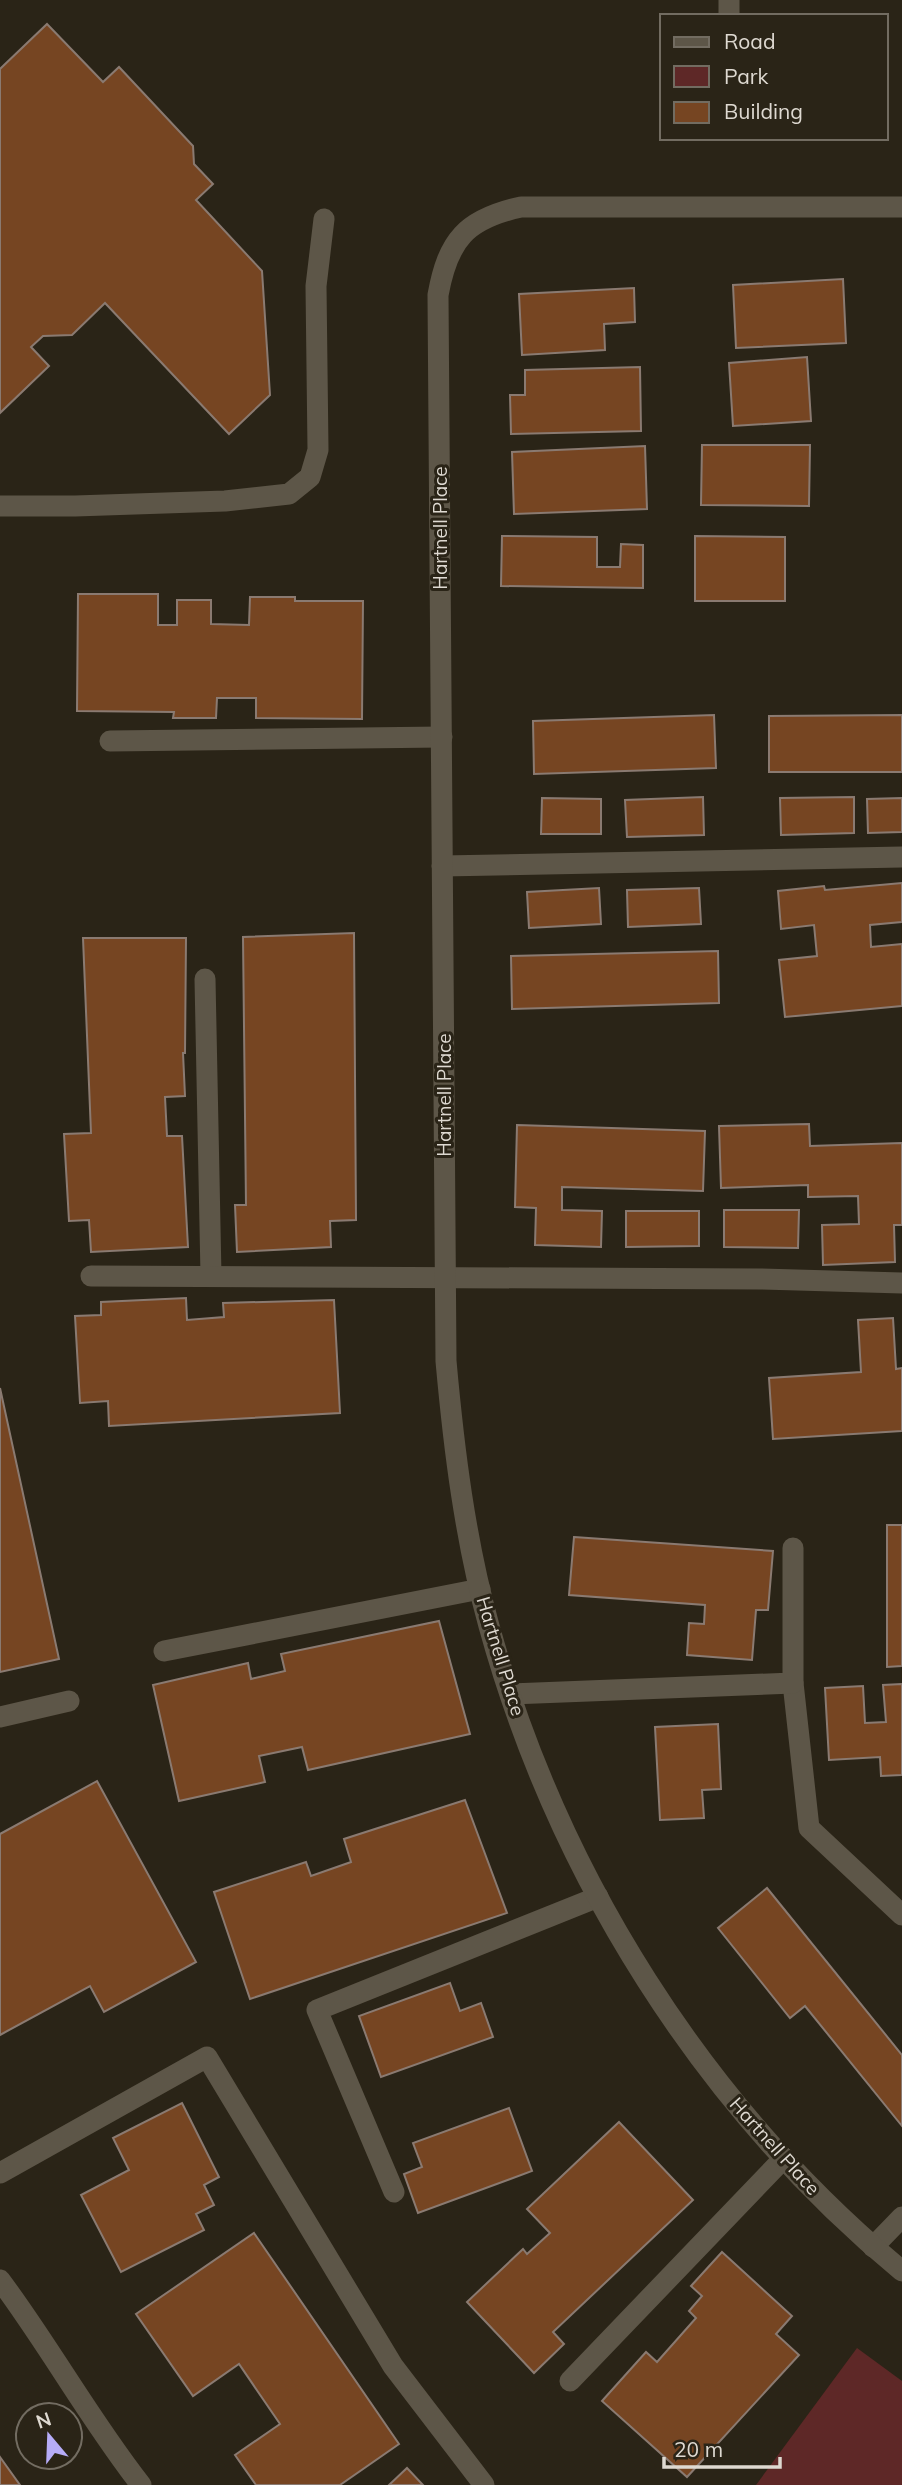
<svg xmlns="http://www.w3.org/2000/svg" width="902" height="2485" font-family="Mulish,sans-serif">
	<rect width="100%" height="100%" fill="#2a2417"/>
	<path fill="#5e2827" d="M857,2348L902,2381V2485H756Z"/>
	<g fill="#764522" stroke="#8a7a71" stroke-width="2">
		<path d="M47,24L103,82L119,67L193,146L194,164L213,184L196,200L262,271L270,395L229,434L105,303L72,335L43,336L31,347L49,366L0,413V69Z"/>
		<path d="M843,279L846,343L736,348L733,285Z"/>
		<path d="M634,288L635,322L604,324L605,350L522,355L519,294Z"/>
		<path d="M807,357L811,421L733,426L729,363Z"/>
		<path d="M640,367L641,431L511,434L510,395H525V370Z"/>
		<path d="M702,445H810L809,506L701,505Z"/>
		<path d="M645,446L647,509L514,514L512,452Z"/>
		<path d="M502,536L597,537V567H620L621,544L643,545V588L501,586Z"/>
		<path d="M695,536L785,537V601H695Z"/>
		<path d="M78,594H158V625H177V600H211V624L249,625L250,597H295V601H363L362,719L256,718V698H217L216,718H173L174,712L77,711Z"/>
		<path d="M714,715L716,768L534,774L533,721Z"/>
		<path d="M902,715V772H769V716Z"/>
		<path d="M703,797L704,835L627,837L625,800Z"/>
		<path d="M854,797V833L781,835L780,798Z"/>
		<path d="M542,798L601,799V834H541Z"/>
		<path d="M902,798V832L868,833L867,799Z"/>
		<path d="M902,883V922L870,925L871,947L902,944V1006L785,1017L779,960L817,956L814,925L781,929L778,891L824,886L825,890Z"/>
		<path d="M599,888L601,924L529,928L527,892Z"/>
		<path d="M699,888L701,924L628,927L627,890Z"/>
		<path d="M354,933L356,1220L330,1221L331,1247L237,1252L235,1205H246L243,937Z"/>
		<path d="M83,938H186L185,1053H183L185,1096L165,1097L167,1136H182L188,1247L91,1252L89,1220L69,1221L64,1134L91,1133Z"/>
		<path d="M718,951L719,1003L512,1009L511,956Z"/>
		<path d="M809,1124L810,1146L902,1143V1225H894L895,1262L823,1265L822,1225L859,1224L858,1196L808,1197V1185L721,1188L719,1126Z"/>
		<path d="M517,1125L705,1131L703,1191L562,1187V1210L602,1211L601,1247L535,1245L536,1208L515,1207Z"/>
		<path d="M724,1210H799L798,1248L724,1247Z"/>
		<path d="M626,1211H699V1246L626,1247Z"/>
		<path d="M186,1298L187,1320L224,1317L223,1303L334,1300L340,1413L109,1426L108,1401L80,1403L75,1316L101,1315V1302Z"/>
		<path d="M893,1318L896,1369L902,1368V1431L773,1439L769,1378L861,1372L858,1320Z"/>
		<path d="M0,1388L59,1659L0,1672Z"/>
		<path d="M887,1525H902V1666L887,1667Z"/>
		<path d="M574,1537L773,1551L768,1610H756L752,1660L687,1655L689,1623L704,1624L705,1605L569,1595Z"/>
		<path d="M439,1621L470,1734L308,1770L302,1747L259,1756L265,1782L179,1801L153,1685L248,1663L251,1679L285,1671L281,1654Z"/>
		<path d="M902,1684V1775L881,1776L880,1757L829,1760L825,1688L863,1686L865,1723L886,1722L883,1685Z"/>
		<path d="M718,1724L721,1789L702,1790L704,1818L660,1820L655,1727Z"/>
		<path d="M97,1781L196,1962L104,2012L90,1986L0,2035V1834Z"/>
		<path d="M465,1800L507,1913L250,1999L214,1892L306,1862L311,1876L351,1862L344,1839Z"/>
		<path d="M767,1888L902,2055V2126L805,2006L790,2018L718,1928Z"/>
		<path d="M450,1983L460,2011L481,2003L493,2037L381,2077L359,2016Z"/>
		<path d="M182,2103L219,2177L204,2185L214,2205L196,2214L204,2230L121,2272L81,2195L129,2170L113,2138Z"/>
		<path d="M509,2108L532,2171L418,2213L404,2174L422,2167L413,2143Z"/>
		<path d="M619,2122L693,2200L553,2332L564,2344L534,2373L467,2302L523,2249L527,2254L550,2233L527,2209Z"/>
		<path d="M254,2233L399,2444L340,2485H256L235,2455L280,2424L239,2364L193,2396L136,2314Z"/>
		<path d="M722,2252L792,2316L776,2334L799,2355L687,2477L602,2401L646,2352L657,2362L696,2318L689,2311L702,2296L691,2286Z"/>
		<path d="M0,2457L20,2485H0Z"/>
		<path d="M407,2468L423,2485H389Z"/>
	</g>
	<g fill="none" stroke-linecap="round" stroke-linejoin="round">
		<g stroke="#5d5648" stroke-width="21">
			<path d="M729,0V16"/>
			<path d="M0,506H75L225,501L289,494L310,477L318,450L316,286L324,219"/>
			<path d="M110,741L442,737"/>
			<path d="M442,866L902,857"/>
			<path d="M205,979L211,1276"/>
			<path d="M91,1276L760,1279L902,1283"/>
			<path d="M164,1651L480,1589"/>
			<path d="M793,1683L809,1828L902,1915"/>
			<path d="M511,1694L793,1683V1548"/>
			<path d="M0,1717L69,1701"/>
			<path d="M0,2173L207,2057L393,2366L484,2485"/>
			<path d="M394,2192L317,2010L598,1897"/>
			<path d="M873,2247L902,2217"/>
			<path d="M570,2381L784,2158"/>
		</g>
		<path stroke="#5d5648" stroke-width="21" d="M902,207H521C466,219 448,240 438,295L446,1361C454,1450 465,1539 489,1626C558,1876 703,2106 902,2271"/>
		<path stroke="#5d5648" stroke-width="21" d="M0,2280C50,2347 90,2420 141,2485"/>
	</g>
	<g text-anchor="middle" stroke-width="6" stroke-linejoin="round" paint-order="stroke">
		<g font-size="19" fill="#ded9d1" stroke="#2a2417">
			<text transform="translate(440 528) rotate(-90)" y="7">Hartnell Place</text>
			<text transform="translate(444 1095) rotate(-90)" y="7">Hartnell Place</text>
			<text transform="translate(501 1656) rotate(73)" y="7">Hartnell Place</text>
			<text transform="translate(775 2146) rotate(48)" y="7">Hartnell Place</text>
		</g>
	</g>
	<rect x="660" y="14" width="228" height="126" fill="#2a2417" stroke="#726c61" stroke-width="2"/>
	<rect x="674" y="37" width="35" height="10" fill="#5d5648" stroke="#726c61" stroke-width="2"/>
	<text x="724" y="49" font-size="21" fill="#ded9d1">Road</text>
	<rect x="674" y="66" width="35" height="21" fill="#5e2827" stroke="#726c61" stroke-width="2"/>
	<text x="724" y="84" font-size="21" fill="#ded9d1">Park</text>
	<rect x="674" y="102" width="35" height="21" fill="#764522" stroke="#726c61" stroke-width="2"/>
	<text x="724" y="119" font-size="21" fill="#ded9d1">Building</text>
	<g transform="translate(49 2436) rotate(341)"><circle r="33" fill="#2a2417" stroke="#726c61" stroke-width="2"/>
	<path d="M0-5L12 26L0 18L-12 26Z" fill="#b6acf8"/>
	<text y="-10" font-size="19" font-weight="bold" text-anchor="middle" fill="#ded9d1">N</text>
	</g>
	<path d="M664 2457v10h116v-10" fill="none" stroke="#ded9d1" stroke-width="3.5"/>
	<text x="674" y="2457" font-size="21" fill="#ded9d1" stroke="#2a2417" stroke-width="5" paint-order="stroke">20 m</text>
</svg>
